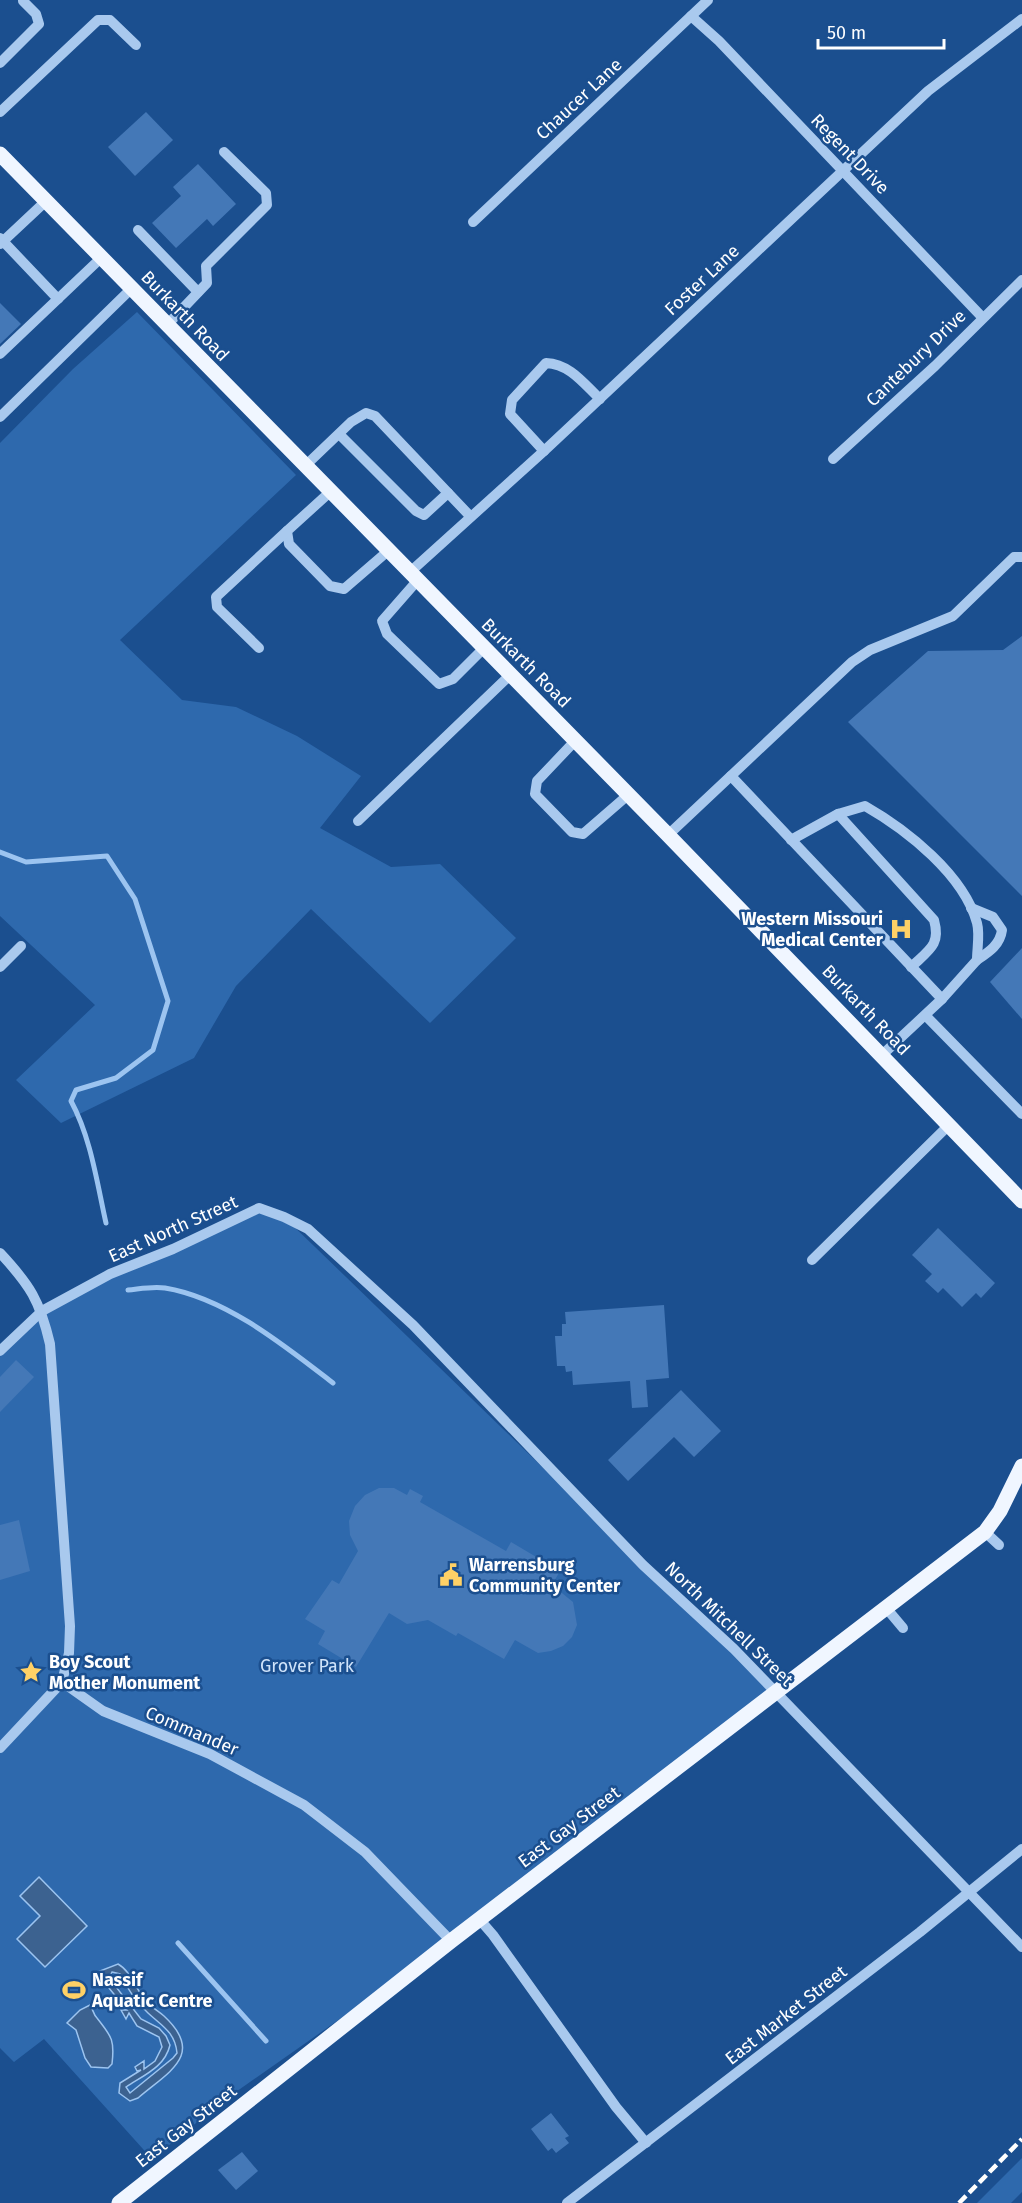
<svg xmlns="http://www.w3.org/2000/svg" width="1022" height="2203" font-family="'Fira Sans',sans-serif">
	<rect width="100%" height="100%" fill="#1b4f8f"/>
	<g fill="#2e69ad">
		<path d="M137,312L296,475L120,640L182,700L236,707L297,736L361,776L320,828L391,867L440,864L516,938L430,1023L311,909L236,986L194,1058L61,1123L16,1080L95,1005L0,916V443L73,369Z"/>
		<path d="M259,1208L284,1217L776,1693L451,1941L223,2101L152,2159L44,2039L14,2062L0,2048V1354L42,1311Z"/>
		<path d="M1022,2158V2192L1011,2203H977Z"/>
	</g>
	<g fill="#3c6290" stroke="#9cc4f0" stroke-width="1.5" fill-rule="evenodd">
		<path d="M39,1877L87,1926L45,1967L17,1939L40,1916L20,1896Z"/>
		<path d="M118,1964C131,1971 136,1990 146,2001C151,2007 158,2011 164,2016C206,2055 168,2072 138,2098L130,2101L119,2093L120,2083L141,2070L137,2071L135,2067L144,2061V2069L155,2061L162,2047L159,2037L137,2026L129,2013L126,2019L121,2010H127L104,1982H99L100,1971ZM112,1972L120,1974C127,1988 136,2002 148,2013C162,2026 175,2032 177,2053L173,2058L130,2093L126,2087C144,2075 165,2067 170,2045L166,2036L159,2028L141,2019L109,1978Z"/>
		<path d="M90,2005C93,2009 93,2014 97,2018C111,2036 115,2039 112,2064L108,2068L91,2067L85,2058L76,2030L67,2023L80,2010Z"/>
	</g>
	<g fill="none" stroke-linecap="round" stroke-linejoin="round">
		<g stroke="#9cc4f0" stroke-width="5">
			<path d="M0,852L26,862L107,856L135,899L168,1001L153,1050L116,1078L76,1090L71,1101C91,1138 97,1183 106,1223"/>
			<path d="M128,1290C139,1289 153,1286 165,1288C226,1298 285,1346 333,1383"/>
			<path d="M178,1943L266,2041"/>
		</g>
	</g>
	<g fill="#4478b7">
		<path d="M146,112L173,140L135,176L108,147Z"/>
		<path d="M198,164L236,204L213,226L207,219L176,248L152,223L181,196L173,187Z"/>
		<path d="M0,303L21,324L0,344Z"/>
		<path d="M1022,636V896L848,722L928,651L1003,650Z"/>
		<path d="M1022,948V1019L990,982Z"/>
		<path d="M938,1228L995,1283L981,1298L976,1293L962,1307L943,1288L938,1293L925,1281L932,1274L912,1255Z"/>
		<path d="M664,1305L669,1378L646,1380L648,1407L632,1408L630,1381L573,1385L572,1371L566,1372L565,1366H557L555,1336H562V1324H566L565,1312Z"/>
		<path d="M16,1360L34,1377L0,1412V1377Z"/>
		<path d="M681,1390L721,1431L694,1457L674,1437L628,1481L608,1460Z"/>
		<path d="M379,1488H394L407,1495L410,1489L423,1496L420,1502L506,1551L511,1542L560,1571L552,1585L573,1602L577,1625L572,1637L563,1646L551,1651L538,1653L515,1640L504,1659L458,1633L456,1636L428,1620L407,1624L389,1613L356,1667L318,1644L325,1631L305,1619L332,1580L339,1584L358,1551L350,1535L349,1521L355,1506L365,1495Z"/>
		<path d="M19,1520L30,1571L0,1580V1525Z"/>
		<path d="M551,2113L569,2136L565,2138L569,2143L556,2153L552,2148L548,2151L531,2129Z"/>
		<path d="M242,2152L258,2171L236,2190L218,2170Z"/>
	</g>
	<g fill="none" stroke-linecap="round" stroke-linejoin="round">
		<g stroke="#a9c9ee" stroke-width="10">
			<path d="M691,16L719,41L982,317"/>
			<path d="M0,63L39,24L36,14L23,1"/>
			<path d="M0,112L98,20H110L136,45"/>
			<path d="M473,222L708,0"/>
			<path d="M138,230L198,292"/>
			<path d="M0,238L58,299"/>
			<path d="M0,244L46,201"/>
			<path d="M167,325L207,283L206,266L267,205L266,193L224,152"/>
			<path d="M0,354L101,258"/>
			<path d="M0,417L131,289"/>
			<path d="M340,435L416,511L424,515L448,493"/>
			<path d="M544,451L510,414L512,400L546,363C570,364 584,384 600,399"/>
			<path d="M833,459L935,366L1022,280"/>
			<path d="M305,466L351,422L366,413L375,416L470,516"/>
			<path d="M330,492L287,531L289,544L330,586L344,589L388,551"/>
			<path d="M409,573L544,451L928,91L1022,19"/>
			<path d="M417,581L382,621L387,634L439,684L453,679L484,648"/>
			<path d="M259,648L217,607L216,597L287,531"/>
			<path d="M575,741L537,781L535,794L572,832L583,834L628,795"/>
			<path d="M731,776L942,999L882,1055"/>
			<path d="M838,814L865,806C907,830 964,875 977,923C980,934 977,949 977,960L942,999"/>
			<path d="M358,821L510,675"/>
			<path d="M668,835L852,662L870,650L953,616L1014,557H1022"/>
			<path d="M791,840L838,814L934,920C941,945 929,950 911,967"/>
			<path d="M971,908L993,917L1002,930C1000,945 989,952 977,960"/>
			<path d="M0,967L21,946"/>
			<path d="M926,1016L1022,1114"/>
			<path d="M0,1253C30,1285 40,1301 50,1344L70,1626L69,1653L62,1682L0,1748"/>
			<path d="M812,1260L949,1125"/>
			<path d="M0,1351L42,1311L110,1274L173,1249L259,1208L284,1217L308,1229L413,1325L643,1565L734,1649L1022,1947"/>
			<path d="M985,1532L999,1545"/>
			<path d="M887,1609L903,1628"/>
			<path d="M62,1682L103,1711L210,1754L304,1805L365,1852L451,1941"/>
			<path d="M480,1920L493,1935L616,2107L646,2143"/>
			<path d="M567,2203L920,1932L1022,1849"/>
		</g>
		<g stroke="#f0f6ff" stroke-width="15">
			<path d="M0,154L668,835L1022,1201"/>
			<path d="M119,2203L451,1941L985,1532L1000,1511L1022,1466"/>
		</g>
		<path stroke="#fff" stroke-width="4.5" stroke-dasharray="10 4.5" stroke-linecap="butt" d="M959,2203L1022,2139"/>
	</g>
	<defs>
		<g id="hospital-bare" transform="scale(1.8)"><path d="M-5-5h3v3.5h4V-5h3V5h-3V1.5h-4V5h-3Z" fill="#ffd166" stroke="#1b4f8f" stroke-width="2.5" paint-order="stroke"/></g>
		<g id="civic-bare" transform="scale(1.8)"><path d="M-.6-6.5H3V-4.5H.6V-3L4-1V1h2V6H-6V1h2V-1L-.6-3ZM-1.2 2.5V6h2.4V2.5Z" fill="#ffd166" stroke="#1b4f8f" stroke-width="2.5" paint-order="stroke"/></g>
		<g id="sight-bare" transform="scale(1.8)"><path d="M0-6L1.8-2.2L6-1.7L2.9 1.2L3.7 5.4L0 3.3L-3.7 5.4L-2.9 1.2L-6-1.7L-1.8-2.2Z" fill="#ffd166" stroke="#1b4f8f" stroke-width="2.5" paint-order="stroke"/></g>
		<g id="stadium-bare" transform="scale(1.8)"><path d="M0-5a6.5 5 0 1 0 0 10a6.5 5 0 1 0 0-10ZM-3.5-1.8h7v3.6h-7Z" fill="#ffd166" stroke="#1b4f8f" stroke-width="2.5" paint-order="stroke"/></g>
	</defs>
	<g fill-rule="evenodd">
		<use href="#hospital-bare" x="901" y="929"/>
		<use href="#civic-bare" x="451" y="1575"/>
		<use href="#sight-bare" x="31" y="1672"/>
		<use href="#stadium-bare" x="74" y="1990"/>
	</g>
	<g text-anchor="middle" stroke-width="5" stroke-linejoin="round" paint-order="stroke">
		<g font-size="18" fill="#fff" stroke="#1b4f8f">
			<text transform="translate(579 99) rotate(-43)" y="6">Chaucer Lane</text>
			<text transform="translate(850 154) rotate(46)" y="6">Regent Drive</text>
			<text transform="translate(702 280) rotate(-43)" y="6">Foster Lane</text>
			<text transform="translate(185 316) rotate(46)" y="6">Burkarth Road</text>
			<text transform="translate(916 358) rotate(-44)" y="6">Cantebury Drive</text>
			<text transform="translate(526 663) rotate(45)" y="6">Burkarth Road</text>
			<text transform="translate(866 1010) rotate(46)" y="6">Burkarth Road</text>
			<text transform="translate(173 1229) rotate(-24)" y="6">East North Street</text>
			<text transform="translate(729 1624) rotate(44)" y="6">North Mitchell Street</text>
			<text transform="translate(192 1731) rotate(23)" y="6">Commander</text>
			<text transform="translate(569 1827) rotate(-37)" y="6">East Gay Street</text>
			<text transform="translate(786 2015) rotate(-38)" y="6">East Market Street</text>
			<text transform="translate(186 2126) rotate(-38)" y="6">East Gay Street</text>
		</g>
		<g font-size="18" font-weight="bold" fill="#fff" stroke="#1b4f8f" text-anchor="start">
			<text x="883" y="925" text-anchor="end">Western Missouri<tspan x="883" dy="21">Medical Center</tspan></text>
			<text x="469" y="1571">Warrensburg<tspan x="469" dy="21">Community Center</tspan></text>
			<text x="49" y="1668">Boy Scout<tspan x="49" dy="21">Mother Monument</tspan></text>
			<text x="92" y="1986">Nassif<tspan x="92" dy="21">Aquatic Centre</tspan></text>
		</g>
		<g font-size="18" fill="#cfe3fa" stroke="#1b4f8f">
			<text x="307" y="1672">Grover Park</text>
		</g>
	</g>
	<path d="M818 39v9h126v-9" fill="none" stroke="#ffffff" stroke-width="3"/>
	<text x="827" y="39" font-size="18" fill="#ffffff" stroke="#1b4f8f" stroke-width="4.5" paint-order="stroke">50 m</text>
</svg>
